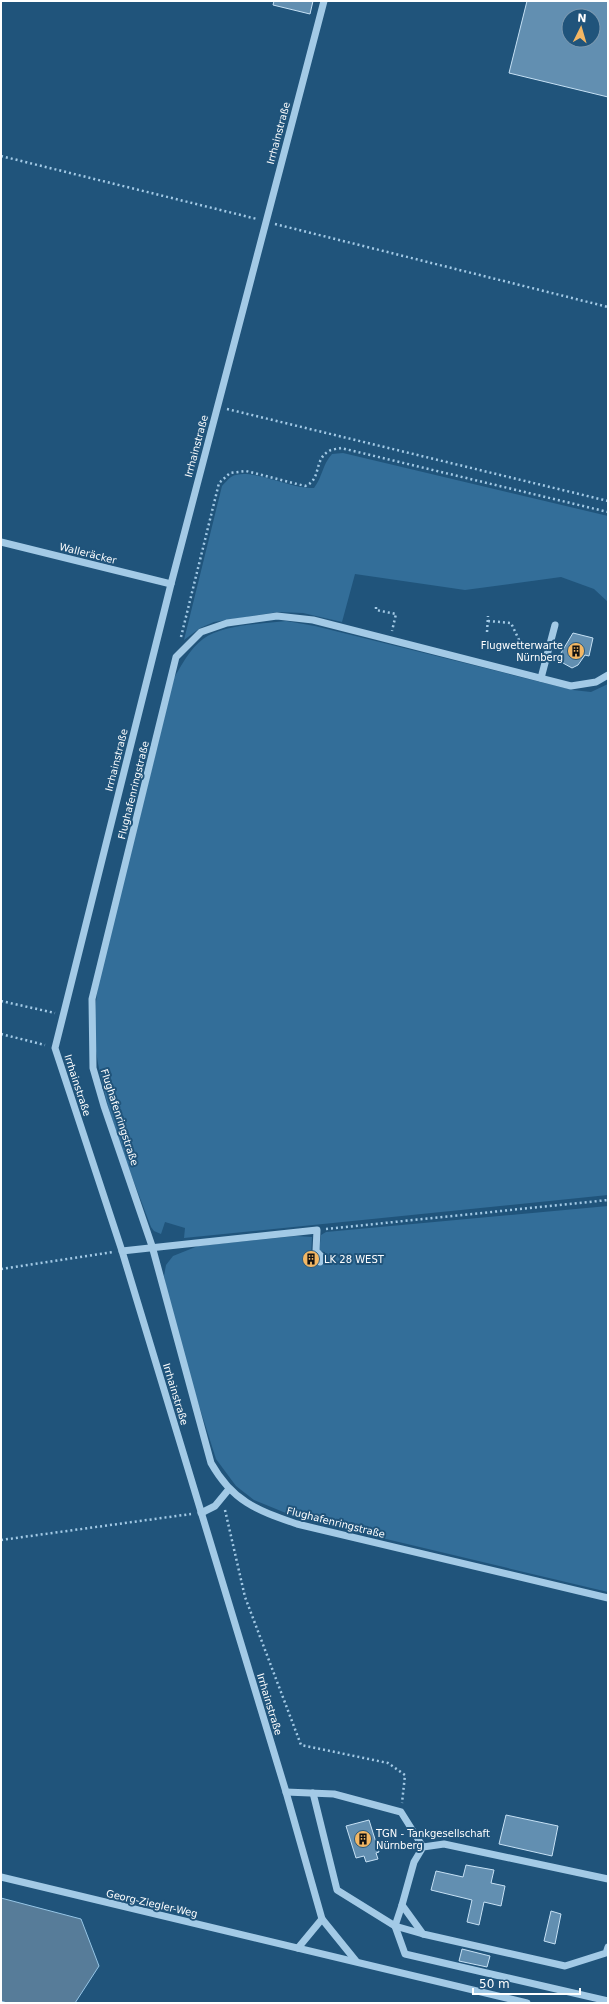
<svg xmlns="http://www.w3.org/2000/svg" width="609" height="2004" font-family="'DejaVu Sans',sans-serif">
	<rect width="100%" height="100%" fill="#20547b"/>
	<g fill="#336e99">
		<path d="M343,453L608,516V602L594,589L561,577L465,590L355,574L342,622L303,613L278,612L214,622L200,628L184,640L222,486C225,483 228,479 231,477C250,466 291,490 314,488C323,476 322,465 332,454Z"/>
		<path d="M286,621L315,626L573,690L591,692L608,684V1195L184,1238L185,1228L165,1222L161,1234L154,1231L151,1227C130,1170 105,1112 96,1051C89,995 110,937 123,884C140,816 157,747 174,678C182,664 190,649 203,639C222,624 263,624 286,621Z"/>
		<path d="M608,1206V1592L298,1518L254,1500L236,1486L216,1459L175,1330L164,1276L166,1265L173,1256L198,1246L296,1236L312,1237L311,1254L308,1255L306,1261L323,1265L325,1252L319,1251L321,1235L326,1232Z"/>
	</g>
	<path fill="#577c99" stroke="#96c6e7" d="M1,1898L81,1919L99,1966L75,2003H7L1,2001Z"/>
	<g fill="#628fb1" stroke="#c6e1f5" fill-rule="evenodd">
		<path d="M274,1H313L310,14L273,5Z"/>
		<path d="M527,1H608V97L509,73ZM569,16H593V40H569Z"/>
		<path d="M573,633L593,638L589,656L585,655L578,665L572,668L563,663L561,653Z"/>
		<path d="M506,1815L558,1826L552,1856L499,1844Z"/>
		<path d="M369,1820L379,1852L376,1853L378,1859L366,1862L364,1856L356,1858L346,1826Z"/>
		<path d="M466,1865L494,1870L491,1883L505,1886L501,1906L484,1902L479,1925L467,1922L472,1900L431,1890L436,1871L463,1877Z"/>
		<path d="M551,1911L561,1914L555,1944L544,1941Z"/>
		<path d="M462,1949L490,1956L487,1967L459,1961Z"/>
	</g>
	<g fill="none" stroke-linecap="round" stroke-linejoin="round">
		<g stroke="#a3cae6" stroke-width="2.5" stroke-dasharray="2 3" stroke-linecap="butt">
			<path d="M1,156L257,219"/>
			<path d="M275,224L608,307"/>
			<path d="M227,409L608,501"/>
			<path d="M376,607V610L396,614L392,631"/>
			<path d="M488,621L511,623L520,642L540,647"/>
			<path d="M487,632L488,616"/>
			<path d="M181,637L219,483L230,473L246,471L305,486C322,480 313,460 329,451C332,449 337,449 341,448L608,512"/>
			<path d="M1,1001L55,1013"/>
			<path d="M1,1034L45,1045"/>
			<path d="M326,1229L608,1200"/>
			<path d="M1,1269L113,1252"/>
			<path d="M225,1510L245,1597L301,1745L388,1763L405,1775L402,1803"/>
			<path d="M1,1540L191,1514"/>
		</g>
		<g stroke="#a3cae6" stroke-width="7">
			<path d="M324,1L171,584L55,1048L122,1251L286,1792L322,1919L356,1961"/>
			<path d="M1,542L171,584"/>
			<path d="M608,675L596,682L571,686L313,620L277,616L227,623L201,632L176,657L92,999L93,1068L104,1106L152,1246L211,1463C233,1502 257,1510 297,1524L608,1598"/>
			<path d="M541,678L555,625"/>
			<path d="M122,1251L317,1230L316,1251L321,1256L320,1262"/>
			<path d="M201,1513L215,1506L229,1489"/>
			<path d="M286,1792L334,1794L401,1812L423,1847"/>
			<path d="M313,1793L337,1890L395,1926L423,1934"/>
			<path d="M1,1877L527,2003"/>
			<path d="M608,1879L444,1844L423,1847L414,1862L402,1905L423,1934L565,1966L606,1953L608,1947"/>
			<path d="M402,1905L395,1926L405,1954L608,2001"/>
			<path d="M298,1948L322,1919"/>
		</g>
	</g>
	<defs>
		<g id="building-disc" transform="scale(0.9)"><circle r="9.5" fill="#f3b764" stroke="#20547b"/><path d="M-4-6H4V6H1V3H-1V6H-4ZM-2.5-4.3h1.7v1.8h-1.7ZM.8-4.3h1.7v1.8H.8ZM-2.5-1h1.7V.8h-1.7ZM.8-1h1.7V.8H.8Z" fill="#111"/></g>
	</defs>
	<g fill-rule="evenodd">
		<use href="#building-disc" x="576" y="651"/>
		<use href="#building-disc" x="311" y="1259"/>
		<use href="#building-disc" x="363" y="1839"/>
	</g>
	<g text-anchor="middle" stroke-width="4" stroke-linejoin="round" paint-order="stroke">
		<g font-size="10" fill="#fff" stroke="#20547b">
			<text transform="translate(278 133) rotate(-75)" y="4">Irrhainstraße</text>
			<text transform="translate(196 446) rotate(-75)" y="4">Irrhainstraße</text>
			<text transform="translate(88 553) rotate(14)" y="4">Walleräcker</text>
			<text transform="translate(116 760) rotate(-76)" y="4">Irrhainstraße</text>
			<text transform="translate(133 790) rotate(-76)" y="4">Flughafenringstraße</text>
			<text transform="translate(78 1085) rotate(72)" y="4">Irrhainstraße</text>
			<text transform="translate(120 1117) rotate(72)" y="4">Flughafenringstraße</text>
			<text transform="translate(176 1394) rotate(73)" y="4">Irrhainstraße</text>
			<text transform="translate(336 1522) rotate(14)" y="4">Flughafenringstraße</text>
			<text transform="translate(270 1704) rotate(73)" y="4">Irrhainstraße</text>
			<text transform="translate(152 1903) rotate(13)" y="4">Georg-Ziegler-Weg</text>
		</g>
		<g font-size="10" fill="#fff" stroke="#20547b" text-anchor="start">
			<text x="563" y="649" text-anchor="end">Flugwetterwarte<tspan x="563" dy="12">Nürnberg</tspan></text>
			<text x="324" y="1263">LK 28 WEST</text>
			<text x="376" y="1837">TGN - Tankgesellschaft<tspan x="376" dy="12">Nürnberg</tspan></text>
		</g>
	</g>
	<rect width="609" height="2004" fill="none" stroke="#ffffff" stroke-width="4"/>
	<g transform="translate(581 28) rotate(5)"><circle r="19" fill="#20547b" stroke="#7998b0"/>
	<path d="M0-3L7 15L0 10L-7 15Z" fill="#f3b764"/>
	<text y="-6" font-size="11" font-weight="bold" text-anchor="middle" fill="#ffffff">N</text>
	</g>
	<path d="M473 1988v6h107v-6" fill="none" stroke="#ffffff" stroke-width="2"/>
	<text x="479" y="1988" font-size="12" fill="#ffffff" stroke="#20547b" stroke-width="3" paint-order="stroke">50 m</text>
</svg>
